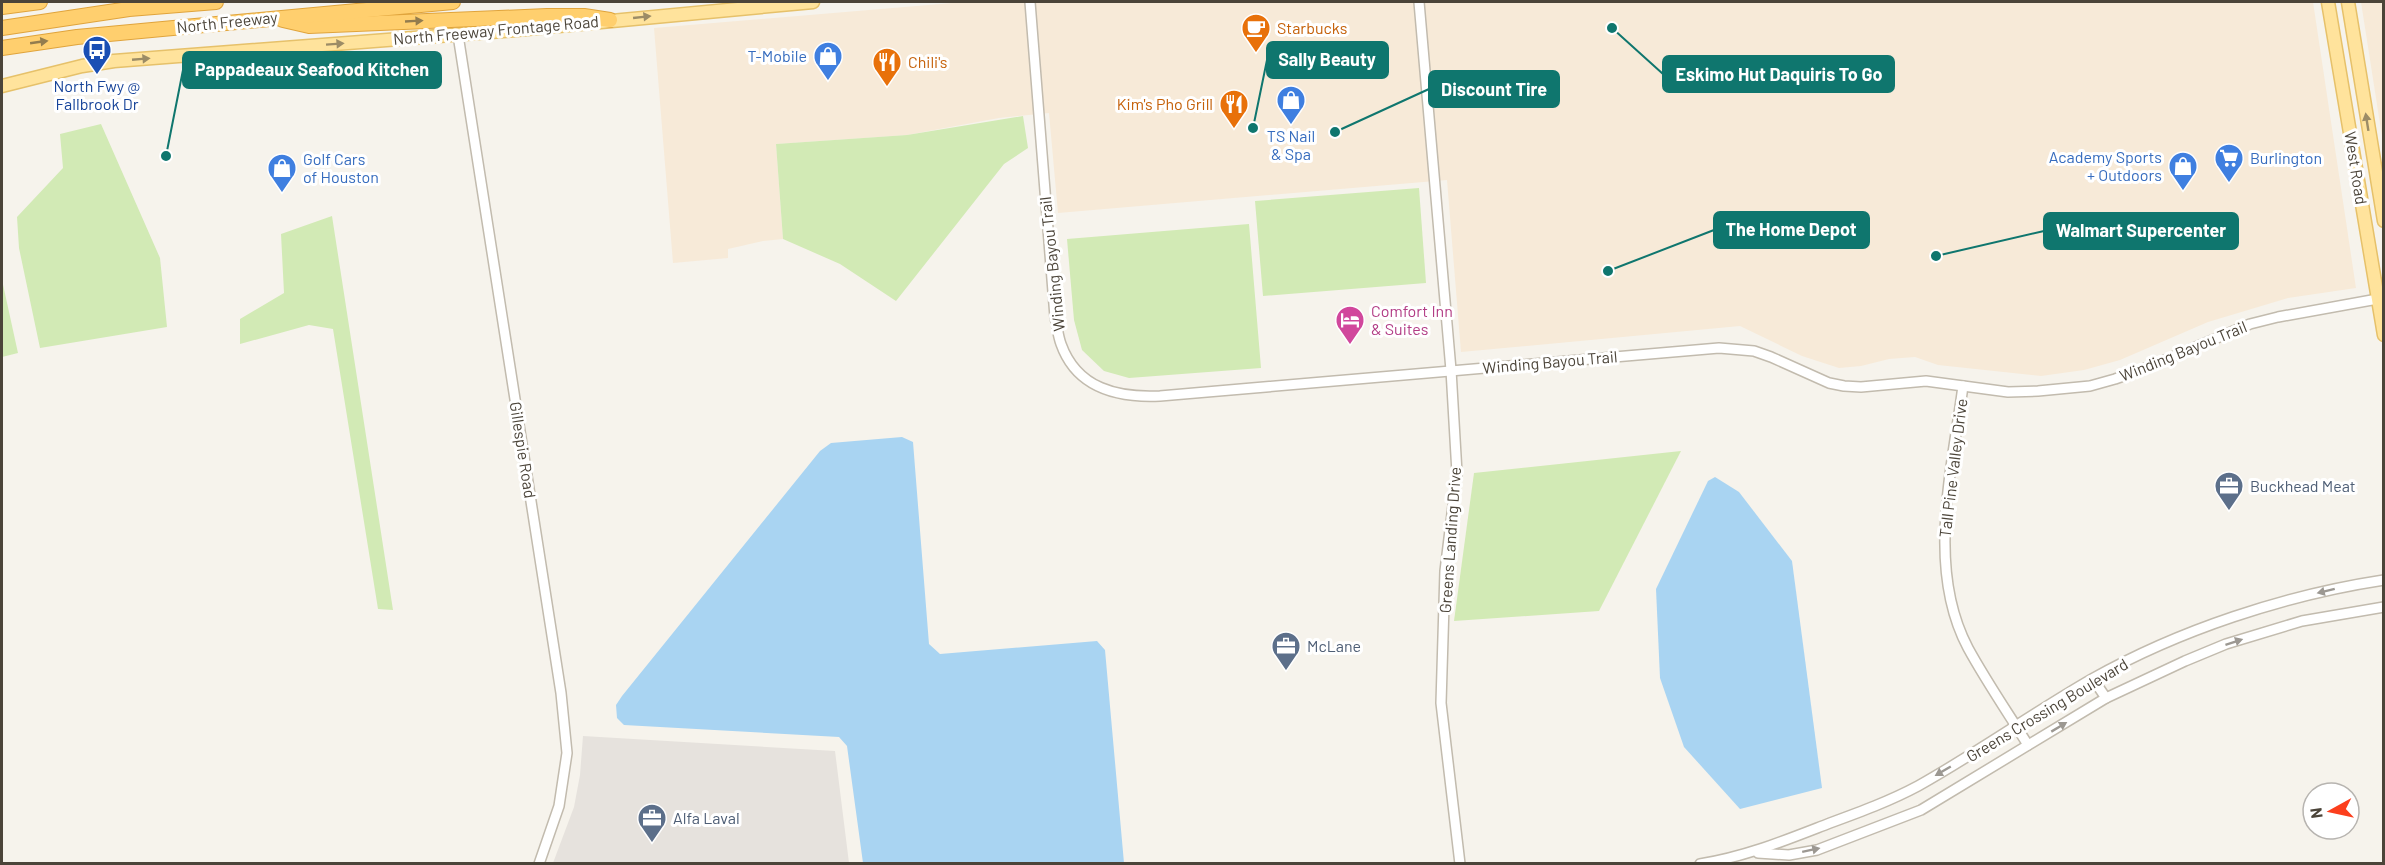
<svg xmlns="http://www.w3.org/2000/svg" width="2385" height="865" font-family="Barlow,sans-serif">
	<rect width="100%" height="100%" fill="#f6f3ec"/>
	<g fill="#f7ead8">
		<path d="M964,2H2313L2356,288L2288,298L2208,322L2120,360L2084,370L2041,376L1938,365L1915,357L1889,359L1861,366L1839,368L1802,356L1740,326L1461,352L1447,180L1058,213L1049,113L999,118L907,135L776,144L783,239L763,241L728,249V258L673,263L654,28Z"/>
		<path d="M2361,2H2383V143Z"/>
	</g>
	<path fill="#e6e2dd" d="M583,736L835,751L849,863H553L574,807L580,775Z"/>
	<g fill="#d2eab5">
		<path d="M1023,116L1028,148L1004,164L896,301L840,264L783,239L776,144L907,135Z"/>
		<path d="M101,124L160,258L167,327L40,348L19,248L17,217L63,168L60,134Z"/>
		<path d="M1419,188L1426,283L1263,296L1255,201Z"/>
		<path d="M332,216L393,610L378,609L333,329L309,325L240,344V319L284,293L281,234Z"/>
		<path d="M1249,224L1261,368L1129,378L1104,371L1082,350L1074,320L1067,239Z"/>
		<path d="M2,280L18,353L2,357Z"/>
		<path d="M1681,451L1599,611L1454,621L1474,473Z"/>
	</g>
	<g fill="#a9d4f2">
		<path d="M902,437L913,442L929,644L940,654L1097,641L1105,650L1124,863H863L847,746L839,737L624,725L617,718L616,705L622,696L820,451L831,443Z"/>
		<path d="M1715,477L1739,492L1792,561L1822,788L1740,809L1684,747L1660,678L1656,589L1708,481Z"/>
	</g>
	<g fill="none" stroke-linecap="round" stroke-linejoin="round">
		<g stroke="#c2bbae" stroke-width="12">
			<g id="minor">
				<path d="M1030,2L1055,317C1057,326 1058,336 1061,344C1077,389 1118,398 1160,396L1719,348L1754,351L1771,357L1829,383L1844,386L1861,387L1926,381L2008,392L2038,391L2090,386L2115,379L2146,368L2250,324L2278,317L2383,298"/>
				<path d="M1419,2L1451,370L1457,473L1445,571L1441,703L1460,864"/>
				<path d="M458,35L561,693L567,753L559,806L539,864"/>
				<path d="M1963,386C1952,470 1926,569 1968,648C1986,681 2008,713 2028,745"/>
				<path d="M2093,679L2106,698"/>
				<path d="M1758,853L1789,855L1817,850L1921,810L2106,698L2185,661L2226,644L2302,621L2384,607"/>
				<path d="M1700,864C1748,856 1786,840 1830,823C1860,812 1890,801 1918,786C1977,753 2033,713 2092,679C2179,630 2285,595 2384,580"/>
			</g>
		</g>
		<g stroke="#e6c16a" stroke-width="15">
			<g id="major">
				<path d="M2328,2L2384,335"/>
				<path d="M2348,2L2384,221"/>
				<path d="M2,86L82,66L114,61L516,30L813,2"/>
			</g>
		</g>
		<g stroke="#e0a43c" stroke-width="16">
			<g id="highway">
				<path d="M2,7L40,2"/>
				<path d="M283,20L309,26L547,16H584L610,20"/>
				<path d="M2,28L129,9L216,2"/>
				<path d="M2,48L77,37L453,2"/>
			</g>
		</g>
		<use href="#minor" stroke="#fff" stroke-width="9"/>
		<use href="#major" stroke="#ffe39c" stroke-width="12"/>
		<use href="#highway" stroke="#ffcf6e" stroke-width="14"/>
	</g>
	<defs><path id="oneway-solid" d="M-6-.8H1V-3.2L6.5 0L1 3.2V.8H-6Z" transform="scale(1.5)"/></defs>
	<g fill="#9c8c66">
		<use href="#oneway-solid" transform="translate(642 17) rotate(-6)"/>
		<use href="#oneway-solid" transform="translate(335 44) rotate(-4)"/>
		<use href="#oneway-solid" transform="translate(141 59) rotate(-5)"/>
		<use href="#oneway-solid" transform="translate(2367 122) rotate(-99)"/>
	</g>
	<g fill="#937c4e">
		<use href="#oneway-solid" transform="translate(414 21) rotate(-3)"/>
		<use href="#oneway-solid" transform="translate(39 42) rotate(-8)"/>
	</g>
	<g fill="#9c9892">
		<use href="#oneway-solid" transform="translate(2326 591) rotate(166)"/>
		<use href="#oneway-solid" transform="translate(2234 642) rotate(-18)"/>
		<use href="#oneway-solid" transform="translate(2059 727) rotate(-31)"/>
		<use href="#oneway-solid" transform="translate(1943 771) rotate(150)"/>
		<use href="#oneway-solid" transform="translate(1811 850) rotate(-12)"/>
	</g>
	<defs>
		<g id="cafe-pin" transform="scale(1.5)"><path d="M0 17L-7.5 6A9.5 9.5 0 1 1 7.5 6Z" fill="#e8710a" stroke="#fff"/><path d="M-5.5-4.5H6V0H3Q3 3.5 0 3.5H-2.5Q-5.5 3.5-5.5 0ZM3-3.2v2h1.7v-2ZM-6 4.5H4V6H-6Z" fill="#fff"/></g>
		<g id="bus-pin" transform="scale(1.5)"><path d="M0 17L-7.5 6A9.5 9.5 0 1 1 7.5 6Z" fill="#1a4fb4" stroke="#fff"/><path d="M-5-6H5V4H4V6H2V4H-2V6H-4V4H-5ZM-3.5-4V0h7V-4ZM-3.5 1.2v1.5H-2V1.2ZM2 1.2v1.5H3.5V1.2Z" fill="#fff"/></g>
		<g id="shop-pin" transform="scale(1.5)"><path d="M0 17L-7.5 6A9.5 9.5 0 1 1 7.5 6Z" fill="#3f7fe0" stroke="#fff"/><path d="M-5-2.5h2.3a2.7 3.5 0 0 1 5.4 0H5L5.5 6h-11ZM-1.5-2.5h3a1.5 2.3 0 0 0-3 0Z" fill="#fff"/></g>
		<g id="restaurant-pin" transform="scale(1.5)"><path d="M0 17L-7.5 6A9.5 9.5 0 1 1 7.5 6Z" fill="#e8710a" stroke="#fff"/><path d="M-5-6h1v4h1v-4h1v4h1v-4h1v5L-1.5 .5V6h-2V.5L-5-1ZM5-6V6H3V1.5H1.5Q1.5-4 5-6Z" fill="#fff"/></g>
		<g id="supermarket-pin" transform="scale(1.5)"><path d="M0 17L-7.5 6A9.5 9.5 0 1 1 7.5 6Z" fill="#3f7fe0" stroke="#fff"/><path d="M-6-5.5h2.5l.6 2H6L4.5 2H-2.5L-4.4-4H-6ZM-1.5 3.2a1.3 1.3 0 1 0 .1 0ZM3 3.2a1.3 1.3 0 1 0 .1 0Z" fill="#fff"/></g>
		<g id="hotel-pin" transform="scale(1.5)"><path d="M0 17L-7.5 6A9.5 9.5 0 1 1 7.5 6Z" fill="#d1479c" stroke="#fff"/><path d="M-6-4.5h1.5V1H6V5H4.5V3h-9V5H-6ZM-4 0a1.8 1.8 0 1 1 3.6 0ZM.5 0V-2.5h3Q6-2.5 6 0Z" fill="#fff"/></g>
		<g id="office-pin" transform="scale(1.5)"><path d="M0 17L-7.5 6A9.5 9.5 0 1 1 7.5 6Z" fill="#5c6f8a" stroke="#fff"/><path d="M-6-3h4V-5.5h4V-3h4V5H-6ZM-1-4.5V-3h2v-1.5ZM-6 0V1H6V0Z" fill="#fff"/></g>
	</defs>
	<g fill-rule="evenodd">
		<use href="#cafe-pin" x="1256" y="28"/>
		<use href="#bus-pin" x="97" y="50"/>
		<use href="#shop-pin" x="828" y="56"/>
		<use href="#restaurant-pin" x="887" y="62"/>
		<use href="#shop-pin" x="1291" y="100"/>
		<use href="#restaurant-pin" x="1234" y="104"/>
		<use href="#supermarket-pin" x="2229" y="158"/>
		<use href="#shop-pin" x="2183" y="166"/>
		<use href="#shop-pin" x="282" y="168"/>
		<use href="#hotel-pin" x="1350" y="320"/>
		<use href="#office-pin" x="2229" y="486"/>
		<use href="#office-pin" x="1286" y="646"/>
		<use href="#office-pin" x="652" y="818"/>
	</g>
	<g text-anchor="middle" stroke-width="6" stroke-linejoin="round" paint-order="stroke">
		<g font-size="16" fill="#4b4439" stroke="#fff">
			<text transform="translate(227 22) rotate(-6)" y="6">North Freeway</text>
			<text transform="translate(496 30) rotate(-5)" y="6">North Freeway Frontage Road</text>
			<text transform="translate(2356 168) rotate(81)" y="6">West Road</text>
			<text transform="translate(1052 264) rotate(-96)" y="6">Winding Bayou Trail</text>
			<text transform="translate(2183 351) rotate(-22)" y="6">Winding Bayou Trail</text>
			<text transform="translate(1550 362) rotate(-5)" y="6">Winding Bayou Trail</text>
			<text transform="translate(523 450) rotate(81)" y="6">Gillespie Road</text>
			<text transform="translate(1953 468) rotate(-83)" y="6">Tall Pine Valley Drive</text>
			<text transform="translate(1450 540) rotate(-86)" y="6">Greens Landing Drive</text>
			<text transform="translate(2047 710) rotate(-31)" y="6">Greens Crossing Boulevard</text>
		</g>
		<g font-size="16" fill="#c56008" stroke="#fff" text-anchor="start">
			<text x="1277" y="34">Starbucks</text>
			<text x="908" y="68">Chili's</text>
			<text x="1213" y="110" text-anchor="end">Kim's Pho Grill</text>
		</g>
		<g font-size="16" fill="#366cbe" stroke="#fff" text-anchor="end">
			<text x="807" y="62">T-Mobile</text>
			<text x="1291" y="142" text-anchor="middle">TS Nail<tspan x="1291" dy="18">&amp; Spa</tspan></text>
			<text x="2162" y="163">Academy Sports<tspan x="2162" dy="18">+ Outdoors</tspan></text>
			<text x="2250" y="164" text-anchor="start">Burlington</text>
			<text x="303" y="165" text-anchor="start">Golf Cars<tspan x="303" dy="18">of Houston</tspan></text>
		</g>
		<g font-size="16" fill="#164399" stroke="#fff">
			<text x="97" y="92">North Fwy @<tspan x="97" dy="18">Fallbrook Dr</tspan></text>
		</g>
		<g font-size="16" fill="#b23c85" stroke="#fff" text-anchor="start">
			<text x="1371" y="317">Comfort Inn<tspan x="1371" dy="18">&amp; Suites</tspan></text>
		</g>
		<g font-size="16" fill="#4e5e75" stroke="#fff" text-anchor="start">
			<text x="2250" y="492">Buckhead Meat</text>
			<text x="1307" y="652">McLane</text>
			<text x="673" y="824">Alfa Laval</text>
		</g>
	</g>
	<path fill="none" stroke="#0f766e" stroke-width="2" d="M1253 128L1267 60M166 156L183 70M1612 28L1663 74M1335 132L1429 89M1608 271L1714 230M1936 256L2044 231"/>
	<g fill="#0f766e" stroke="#fff" stroke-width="2">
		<circle cx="1253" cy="128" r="6"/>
		<circle cx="166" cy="156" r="6"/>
		<circle cx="1612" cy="28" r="6"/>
		<circle cx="1335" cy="132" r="6"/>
		<circle cx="1608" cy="271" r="6"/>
		<circle cx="1936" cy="256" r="6"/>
	</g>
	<g fill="#0f766e" stroke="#0f766e" stroke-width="2">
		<rect x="1267" y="42" width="121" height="36" rx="6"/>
		<rect x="183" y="52" width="258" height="36" rx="6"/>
		<rect x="1663" y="56" width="231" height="36" rx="6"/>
		<rect x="1429" y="71" width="130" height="36" rx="6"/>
		<rect x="1714" y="212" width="155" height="36" rx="6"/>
		<rect x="2044" y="213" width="194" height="36" rx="6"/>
	</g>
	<g font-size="18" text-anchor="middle" font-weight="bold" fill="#fff">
		<text x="1327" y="66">Sally Beauty</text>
		<text x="312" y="76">Pappadeaux Seafood Kitchen</text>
		<text x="1779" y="81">Eskimo Hut Daquiris To Go</text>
		<text x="1494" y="96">Discount Tire</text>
		<text x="1791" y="236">The Home Depot</text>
		<text x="2141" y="237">Walmart Supercenter</text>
	</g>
	<rect width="2385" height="865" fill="none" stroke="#4b4439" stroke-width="6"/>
	<g transform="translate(2331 811) rotate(262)"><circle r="28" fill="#ffffff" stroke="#b7b4b0" stroke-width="1.5"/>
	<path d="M0-4.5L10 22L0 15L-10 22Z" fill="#fc3f1d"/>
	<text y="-9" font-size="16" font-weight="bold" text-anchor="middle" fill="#4b4439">N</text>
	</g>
</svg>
